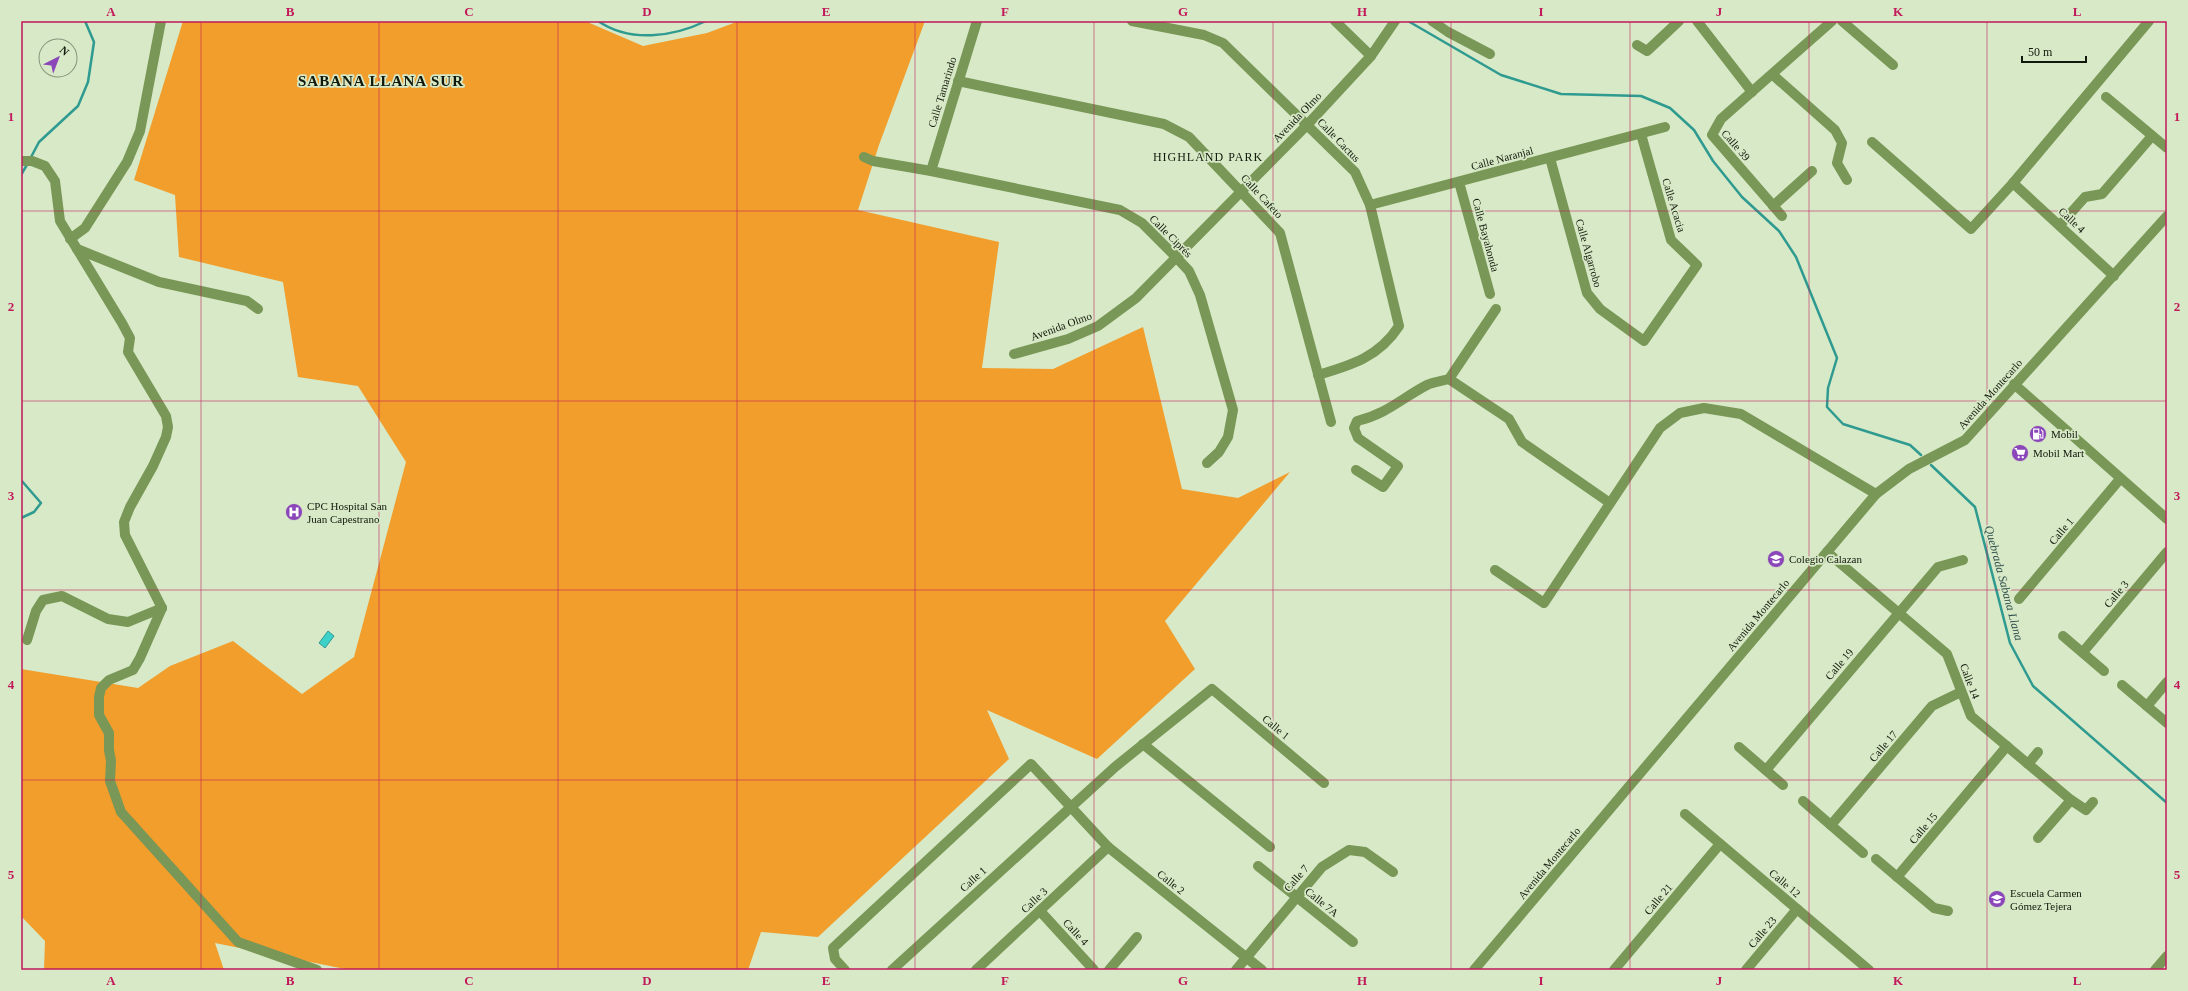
<svg xmlns="http://www.w3.org/2000/svg" width="2188" height="991" font-family="Georgia,serif">
	<rect width="100%" height="100%" fill="#d7e9c6"/>
	<path fill="#f19e2c" d="M183,21H585L643,46L707,33L739,21H925L879,145L858,210L999,242L982,368L1053,369L1143,327L1182,489L1238,498L1290,472L1165,621L1195,669L1097,759L987,710L1009,759L818,937L761,932L748,970H350L215,943L224,970H44L45,941L21,916V669L138,688L170,666L233,641L302,694L354,657L406,462L358,386L298,377L283,282L179,257L175,195L134,180Z"/>
	<path fill="#3cd2c9" stroke="#2f9a90" d="M328,631L334,636L325,648L319,643Z"/>
	<g fill="none" stroke-linecap="round" stroke-linejoin="round">
		<g stroke="#2f9a90" stroke-width="2.5">
			<path d="M598,21C630,43 673,37 706,21"/>
			<path d="M1408,21L1501,75L1561,94L1641,96L1670,108L1694,130L1713,161L1742,197L1779,231L1796,257L1837,358L1828,388L1827,407L1843,424L1910,445L1921,455"/>
			<path d="M30,159L39,142L78,106L88,82L94,42L85,21"/>
			<path d="M21,175L28,163"/>
			<path d="M1931,465L1975,507L2010,643L2033,686L2167,803"/>
			<path d="M21,480L41,503L34,512L21,518"/>
		</g>
		<g stroke="#799757" stroke-width="10">
			<path d="M1132,21L1204,35L1223,43L1355,172L1370,205L1399,326C1379,357 1352,365 1318,375"/>
			<path d="M1335,21L1371,56"/>
			<path d="M1432,21L1448,32L1490,54"/>
			<path d="M1697,21L1752,92"/>
			<path d="M1842,21L1893,65"/>
			<path d="M1637,45L1647,51L1679,21"/>
			<path d="M1773,75L1835,130L1842,143L1837,163L1847,180"/>
			<path d="M958,81L1164,124L1189,137L1280,233L1331,422"/>
			<path d="M2106,97L2167,148"/>
			<path d="M1872,142L1971,229L2013,183L2149,21"/>
			<path d="M864,157L873,161L931,171L1120,210L1142,223L1175,256L1189,271L1200,295L1233,410L1228,437L1219,452L1207,463"/>
			<path d="M1550,158L1587,293L1600,309L1644,341L1697,265L1671,240L1641,134"/>
			<path d="M21,161H32L45,166L55,181L60,221L122,323L130,338L128,352L166,416L168,427L166,437L153,466L130,507L124,522L125,535L162,608"/>
			<path d="M931,171L977,21"/>
			<path d="M1459,182L1490,294"/>
			<path d="M2013,183L2114,276"/>
			<path d="M1370,205L1665,127"/>
			<path d="M1773,206L1812,171"/>
			<path d="M1782,216L1712,135L1721,119L1832,21"/>
			<path d="M2060,225L2085,197L2102,194L2152,136"/>
			<path d="M70,239L85,228L127,162L140,131L161,21"/>
			<path d="M77,249L159,282L247,301L258,309"/>
			<path d="M1014,354L1068,339L1098,326L1136,298L1308,124L1371,56L1395,21"/>
			<path d="M1449,379L1496,309"/>
			<path d="M2014,384L2167,519"/>
			<path d="M1356,470L1383,487L1398,466L1358,438L1354,428L1357,421C1387,414 1402,398 1427,385C1433,382 1442,381 1449,379L1509,419L1522,442L1610,503"/>
			<path d="M1827,552L1947,654L1971,716L2071,800L2086,810L2093,802"/>
			<path d="M1495,570L1544,603L1660,428L1680,413L1704,408L1741,414L1876,494"/>
			<path d="M2019,599L2120,479"/>
			<path d="M162,608L140,658L133,670L109,680L101,688L99,697V715L109,733V750L111,761L110,781L121,812L238,942L317,970"/>
			<path d="M2063,636L2104,671"/>
			<path d="M27,640L36,611L43,600L62,596L108,619L128,622L162,608"/>
			<path d="M2083,652L2167,552"/>
			<path d="M2122,685L2167,723"/>
			<path d="M2147,706L2167,682"/>
			<path d="M1143,744L1270,847"/>
			<path d="M1739,747L1783,785"/>
			<path d="M2028,764L2038,752"/>
			<path d="M1766,770L1938,567L1963,560"/>
			<path d="M1803,801L1863,853"/>
			<path d="M1685,814L1869,970"/>
			<path d="M1831,825L1932,706L1961,692"/>
			<path d="M2038,838L2071,800"/>
			<path d="M1876,859L1934,908L1948,911"/>
			<path d="M1258,866L1353,942"/>
			<path d="M1897,877L2007,746"/>
			<path d="M1040,911L1094,970"/>
			<path d="M845,970L835,959L833,948L1031,764L1108,847L1262,970"/>
			<path d="M892,970L1115,767L1212,689L1324,783"/>
			<path d="M976,970L1108,847"/>
			<path d="M1109,970L1137,937"/>
			<path d="M1236,970L1322,867L1349,850L1365,852L1393,872"/>
			<path d="M1474,970L1876,494L1909,469L1965,440L2167,216"/>
			<path d="M1614,970L1720,844"/>
			<path d="M1746,970L1797,909"/>
			<path d="M2155,970L2167,956"/>
		</g>
	</g>
	<path fill="none" stroke="#c2185b" stroke-width="1" stroke-opacity="0.55" d="M201,21V970M379,21V970M558,21V970M737,21V970M915,21V970M1094,21V970M1273,21V970M1451,21V970M1630,21V970M1809,21V970M1987,21V970M21,211H2167M21,401H2167M21,590H2167M21,780H2167"/>
	<defs>
		<g id="fuel-disc" transform="scale(0.9)"><circle r="9.5" fill="#8b46b9" stroke="#d7e9c6"/><path d="M-5.5-6h7V0h2V4h1.3V-2.5L3-4.5l.8-.8L6-3V5H2.5V1h-1V6h-7ZM-4.2-4.7v3.2H.2V-4.7Z" fill="#fff"/></g>
		<g id="supermarket-disc" transform="scale(0.9)"><circle r="9.5" fill="#8b46b9" stroke="#d7e9c6"/><path d="M-6-5.5h2.5l.6 2H6L4.5 2H-2.5L-4.4-4H-6ZM-1.5 3.2a1.3 1.3 0 1 0 .1 0ZM3 3.2a1.3 1.3 0 1 0 .1 0Z" fill="#fff"/></g>
		<g id="hospital-disc" transform="scale(0.9)"><circle r="9.5" fill="#8b46b9" stroke="#d7e9c6"/><path d="M-5-5h3v3.5h4V-5h3V5h-3V1.5h-4V5h-3Z" fill="#fff"/></g>
		<g id="school-disc" transform="scale(0.9)"><circle r="9.5" fill="#8b46b9" stroke="#d7e9c6"/><path d="M0-5L7-2L0 1L-7-2ZM-4 1L0 2.5L4 1V4Q0 6-4 4Z" fill="#fff"/></g>
	</defs>
	<g fill-rule="evenodd">
		<use href="#fuel-disc" x="2038" y="434"/>
		<use href="#supermarket-disc" x="2020" y="453"/>
		<use href="#hospital-disc" x="294" y="512"/>
		<use href="#school-disc" x="1776" y="559"/>
		<use href="#school-disc" x="1997" y="899"/>
	</g>
	<g text-anchor="middle" stroke-width="3.5" stroke-linejoin="round" paint-order="stroke">
		<g font-size="11" fill="#12180b" stroke="#d7e9c6">
			<text transform="translate(942 92) rotate(-73)" y="4">Calle Tamarindo</text>
			<text transform="translate(1297 117) rotate(-46)" y="4">Avenida Olmo</text>
			<text transform="translate(1339 140) rotate(46)" y="4">Calle Cactus</text>
			<text transform="translate(1736 145) rotate(49)" y="4">Calle 39</text>
			<text transform="translate(1502 158) rotate(-15)" y="4">Calle Naranjal</text>
			<text transform="translate(1262 196) rotate(47)" y="4">Calle Cafeto</text>
			<text transform="translate(1674 205) rotate(73)" y="4">Calle Acacia</text>
			<text transform="translate(2072 220) rotate(43)" y="4">Calle 4</text>
			<text transform="translate(1486 235) rotate(75)" y="4">Calle Bayahonda</text>
			<text transform="translate(1171 236) rotate(45)" y="4">Calle Ciprés</text>
			<text transform="translate(1589 253) rotate(74)" y="4">Calle Algarrobo</text>
			<text transform="translate(1061 326) rotate(-20)" y="4">Avenida Olmo</text>
			<text transform="translate(1990 394) rotate(-48)" y="4">Avenida Montecarlo</text>
			<text transform="translate(2061 531) rotate(-50)" y="4">Calle 1</text>
			<text transform="translate(2116 594) rotate(-50)" y="4">Calle 3</text>
			<text transform="translate(1758 615) rotate(-50)" y="4">Avenida Montecarlo</text>
			<text transform="translate(1839 664) rotate(-50)" y="4">Calle 19</text>
			<text transform="translate(1970 681) rotate(69)" y="4">Calle 14</text>
			<text transform="translate(1276 727) rotate(40)" y="4">Calle 1</text>
			<text transform="translate(1883 746) rotate(-50)" y="4">Calle 17</text>
			<text transform="translate(1923 828) rotate(-50)" y="4">Calle 15</text>
			<text transform="translate(1549 863) rotate(-50)" y="4">Avenida Montecarlo</text>
			<text transform="translate(1296 878) rotate(-49)" y="4">Calle 7</text>
			<text transform="translate(973 879) rotate(-42)" y="4">Calle 1</text>
			<text transform="translate(1171 882) rotate(39)" y="4">Calle 2</text>
			<text transform="translate(1785 883) rotate(40)" y="4">Calle 12</text>
			<text transform="translate(1658 899) rotate(-50)" y="4">Calle 21</text>
			<text transform="translate(1034 900) rotate(-43)" y="4">Calle 3</text>
			<text transform="translate(1322 902) rotate(39)" y="4">Calle 7A</text>
			<text transform="translate(1076 932) rotate(47)" y="4">Calle 4</text>
			<text transform="translate(1762 932) rotate(-50)" y="4">Calle 23</text>
		</g>
		<g font-size="11" fill="#12180b" stroke="#d7e9c6" text-anchor="start">
			<text x="2051" y="438">Mobil</text>
			<text x="2033" y="457">Mobil Mart</text>
			<text x="307" y="510">CPC Hospital San<tspan x="307" dy="13">Juan Capestrano</tspan></text>
			<text x="1789" y="563">Colegio Calazan</text>
			<text x="2010" y="897">Escuela Carmen<tspan x="2010" dy="13">Gómez Tejera</tspan></text>
		</g>
		<g font-size="12" letter-spacing="1" fill="#12180b" stroke="#d7e9c6">
			<text x="1208" y="161">HIGHLAND PARK</text>
		</g>
		<g font-size="12" font-style="italic" fill="#314f4d" stroke="#d7e9c6">
			<text transform="translate(2004 583) rotate(75)" y="4">Quebrada Sabana Llana</text>
		</g>
		<g font-size="15" font-weight="bold" letter-spacing="1" fill="#12180b" stroke="#d7e9c6">
			<text x="381" y="86">SABANA LLANA SUR</text>
		</g>
	</g>
	<rect width="2188" height="991" fill="none" stroke="#d7e9c6" stroke-width="44"/>
	<g transform="translate(58 58) rotate(42)"><circle r="19" fill="#d7e9c6" stroke="#88957b"/>
	<path d="M0-3L7 15L0 10L-7 15Z" fill="#8b46b9"/>
	<text y="-6" font-size="11" font-weight="bold" text-anchor="middle" fill="#12180b">N</text>
	</g>
	<path d="M2022 56v6h64v-6" fill="none" stroke="#12180b" stroke-width="2"/>
	<text x="2028" y="56" font-size="12" fill="#12180b" stroke="#d7e9c6" stroke-width="3" paint-order="stroke">50 m</text>
	<rect x="22" y="22" width="2144" height="947" fill="none" stroke="#c2185b" stroke-width="1.5"/>
	<g font-size="13" text-anchor="middle" font-weight="bold" fill="#c2185b">
		<text x="111" y="16">A</text>
		<text x="290" y="16">B</text>
		<text x="469" y="16">C</text>
		<text x="647" y="16">D</text>
		<text x="826" y="16">E</text>
		<text x="1005" y="16">F</text>
		<text x="1183" y="16">G</text>
		<text x="1362" y="16">H</text>
		<text x="1541" y="16">I</text>
		<text x="1719" y="16">J</text>
		<text x="1898" y="16">K</text>
		<text x="2077" y="16">L</text>
		<text x="11" y="121">1</text>
		<text x="2177" y="121">1</text>
		<text x="11" y="311">2</text>
		<text x="2177" y="311">2</text>
		<text x="11" y="500">3</text>
		<text x="2177" y="500">3</text>
		<text x="11" y="689">4</text>
		<text x="2177" y="689">4</text>
		<text x="11" y="879">5</text>
		<text x="2177" y="879">5</text>
		<text x="111" y="985">A</text>
		<text x="290" y="985">B</text>
		<text x="469" y="985">C</text>
		<text x="647" y="985">D</text>
		<text x="826" y="985">E</text>
		<text x="1005" y="985">F</text>
		<text x="1183" y="985">G</text>
		<text x="1362" y="985">H</text>
		<text x="1541" y="985">I</text>
		<text x="1719" y="985">J</text>
		<text x="1898" y="985">K</text>
		<text x="2077" y="985">L</text>
	</g>
</svg>
